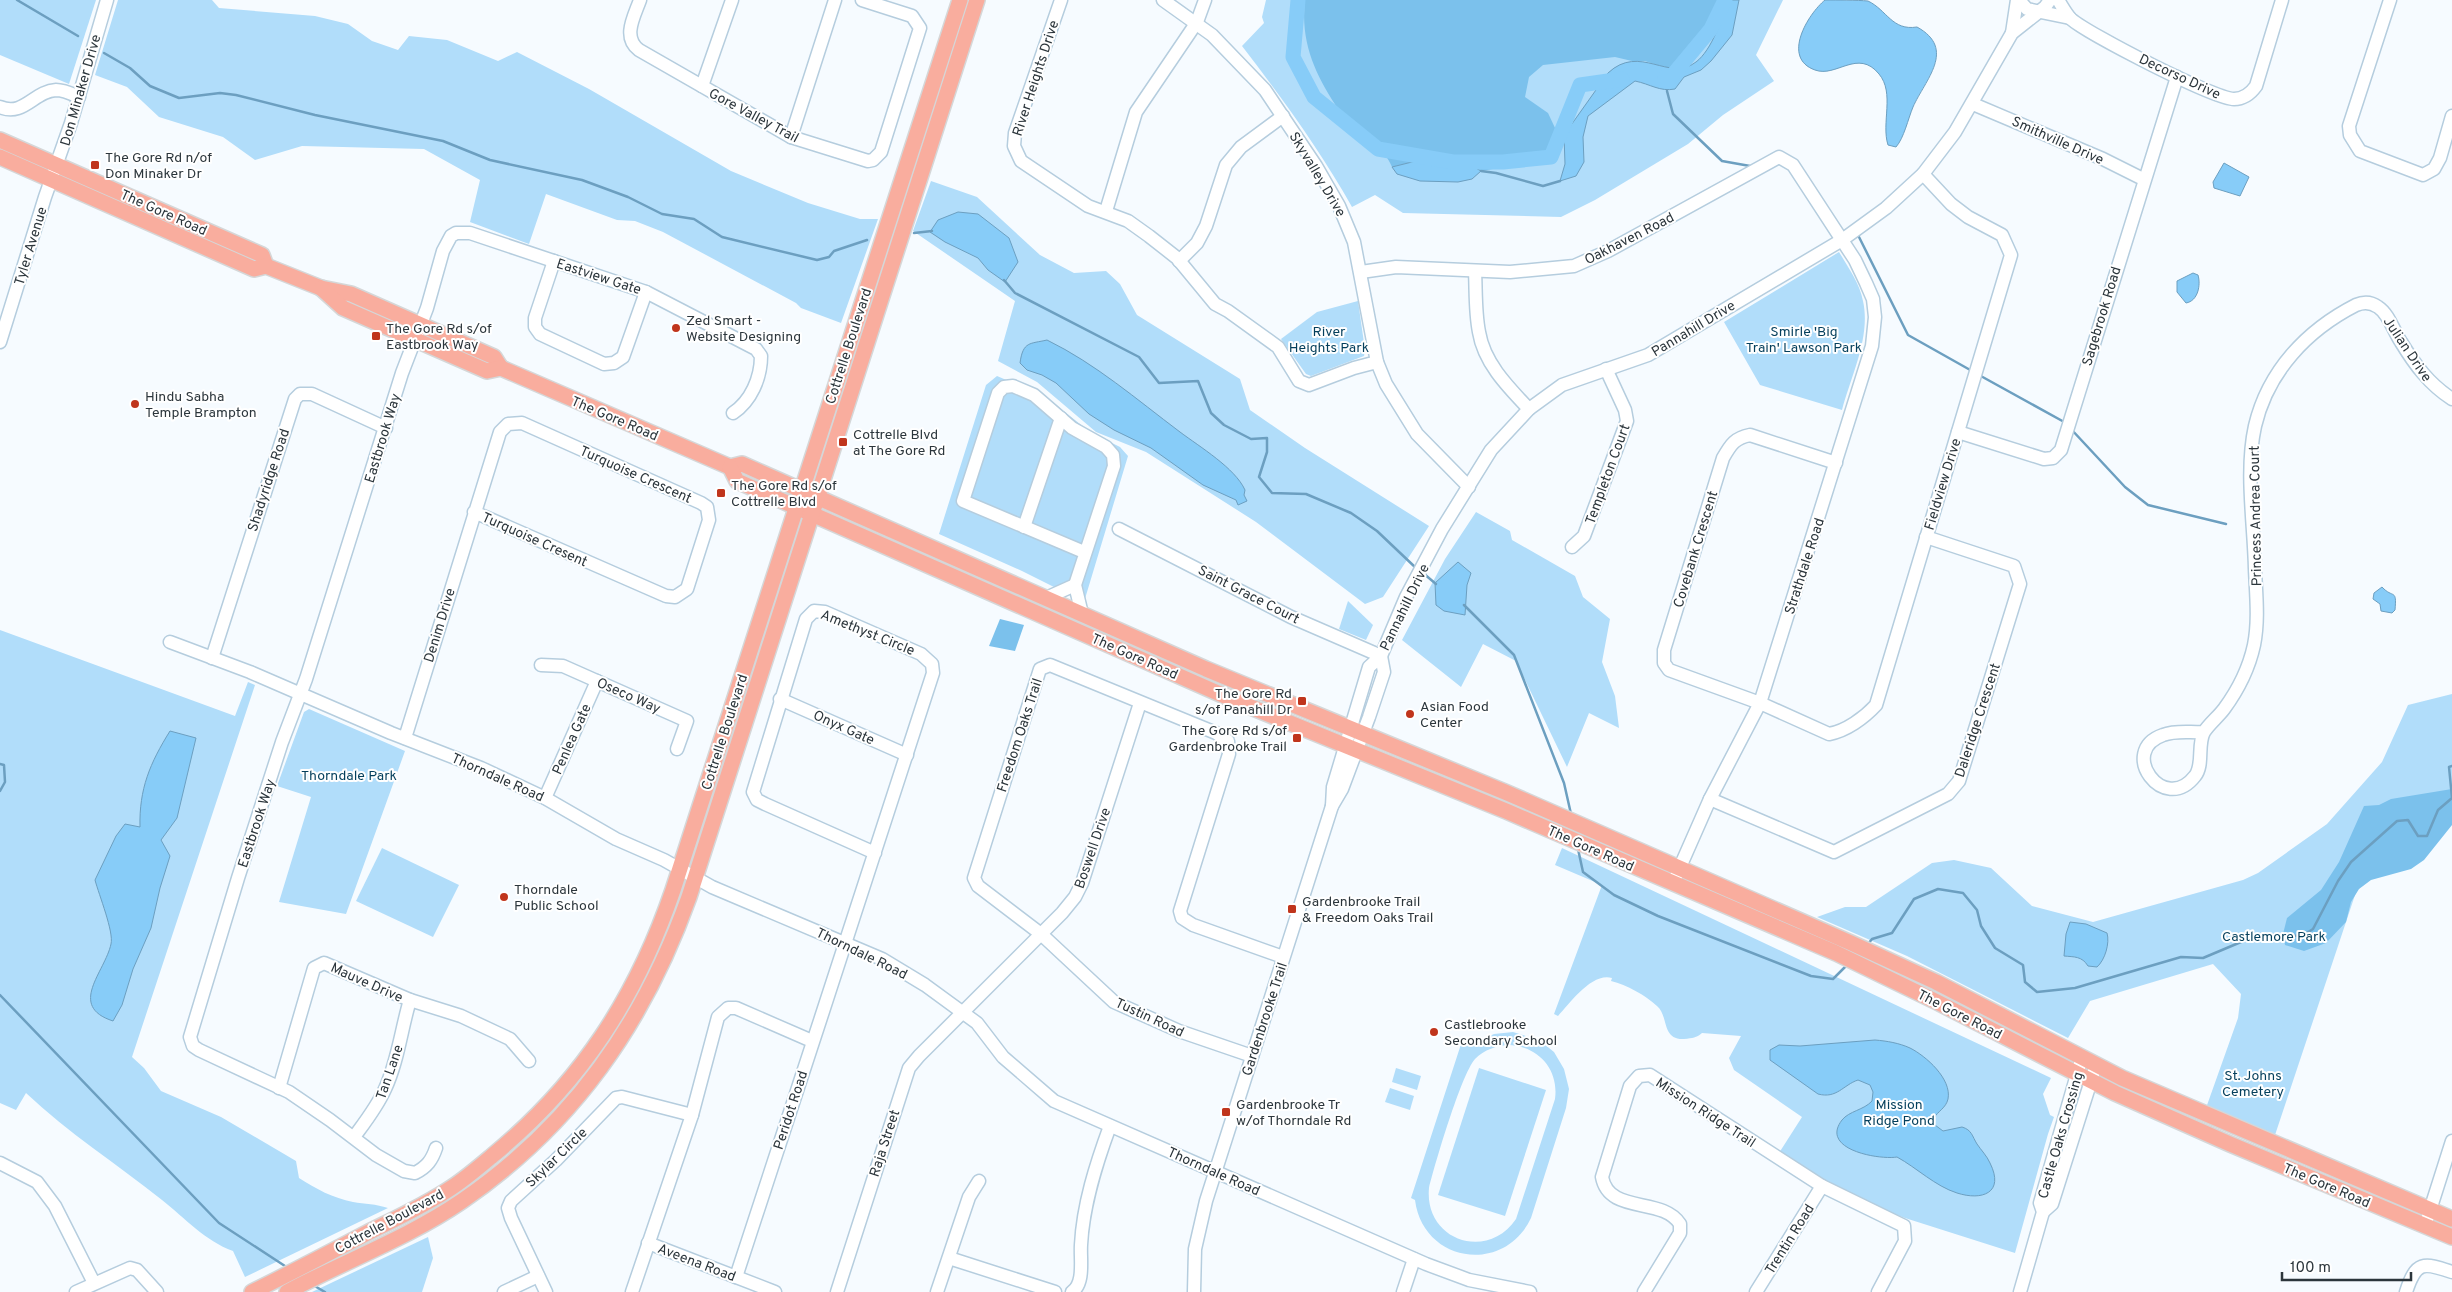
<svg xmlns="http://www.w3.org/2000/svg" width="2452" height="1292" font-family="Overpass,sans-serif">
	<rect width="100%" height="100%" fill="#f6fbff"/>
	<g fill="#b1ddfa" fill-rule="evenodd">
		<path d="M0,0H96L69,84L0,55Z"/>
		<path d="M118,0H212L219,8L315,16L348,24L372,41L398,50L409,36L447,40L498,61L517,52L589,89L731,171L808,203L860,219H878L841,323L801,308L796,303L663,232L635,221L617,220L546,194L529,244L470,222L480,180L424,149L302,146L255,160L223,137L159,117L127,87L95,75Z"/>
		<path d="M1266,0H1783L1756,55L1774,81L1723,115L1688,144L1595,200L1561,217L1403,213L1375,195L1352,207C1320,150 1282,98 1242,46L1264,23L1262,17Z"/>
		<path d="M931,181L977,197L1040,255L1074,273L1106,271L1120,284L1137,315L1240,379L1250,410L1305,448L1429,526L1383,597L1365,604L1256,522L1146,452L1096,432L1037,382L998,361L1015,301L913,231Z"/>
		<path d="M1839,252C1848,267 1860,284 1863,301C1871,337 1851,376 1842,410L1760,385L1724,322Z"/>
		<path d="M1358,301L1365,350L1364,356L1311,376L1306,374L1281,339L1317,312Z"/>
		<path d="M997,376L1046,397L1090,432L1120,447L1128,456L1084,602L1022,571L939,534L986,385Z"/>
		<path d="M1476,512L1510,531L1512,540L1575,576L1583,597L1610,619L1602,662L1615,696L1619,728L1589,713L1567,767L1516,661L1483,644L1461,687L1402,640L1445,559Z"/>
		<path d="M1348,601L1373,625L1366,640L1339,629Z"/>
		<path d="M0,630L235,716L248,682L255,685L132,1057L144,1068L161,1091L221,1117L296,1161L299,1178C316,1189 333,1198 353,1202C365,1204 376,1204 388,1208L245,1277L233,1251C205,1241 185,1218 162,1200C117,1164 68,1133 26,1093L16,1110L0,1103Z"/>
		<path d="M2452,694V821L2358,886L2275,1135L2206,1108L2238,1018L2241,994L2213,964L2090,1001L2068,1038L1907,956L1817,917L1845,907H1866L1932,863L1954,860L1991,868L2032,906L2093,922L2243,880L2258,873L2327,824L2382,762L2408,705Z"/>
		<path d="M309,709L405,751L346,914L279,902L311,797L277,786L304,712Z"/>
		<path d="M382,848L459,885L433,937L356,901Z"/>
		<path d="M1562,848L2051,1078L2043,1094L2050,1115L2054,1117L2048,1134L2015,1253L1905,1218L1857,1199L1779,1153L1802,1117L1734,1070L1729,1058L1741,1036L1702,1033C1696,1038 1693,1038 1684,1039C1661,1040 1669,1016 1657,1006C1645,995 1627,985 1611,981L1612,978C1592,972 1570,1003 1558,1016L1554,1014L1602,885L1555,865Z"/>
		<path d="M1513,1032L1539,1040L1554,1052L1564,1069L1569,1089L1566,1108L1531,1218C1504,1275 1423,1263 1415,1200L1411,1198L1463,1038L1476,1042L1494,1034ZM1510,1045C1539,1047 1559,1070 1555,1099L1516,1219C1487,1262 1424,1240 1429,1188C1435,1164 1461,1075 1475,1059C1484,1050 1497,1045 1510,1045Z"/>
		<path d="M1396,1068L1421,1076L1417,1090L1392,1082Z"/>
		<path d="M1479,1068L1546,1090L1505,1216L1438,1195Z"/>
		<path d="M1390,1088L1414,1096L1410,1110L1385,1102Z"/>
		<path d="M428,1237L433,1258L422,1292H312Z"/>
	</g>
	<g fill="#7bc1ec">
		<path d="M1305,0H1719L1706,31L1683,67L1669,69L1645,61H1632L1615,57L1543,65L1529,77L1525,97L1548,113L1563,145L1558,156L1546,160L1481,171L1472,166L1416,161L1392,167C1383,146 1372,147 1356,134C1350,128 1345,118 1340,112C1316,76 1300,44 1305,0Z"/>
		<path d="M1000,619L1024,625L1015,651L989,646Z"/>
		<path d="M2452,789V825L2424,860L2411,869L2371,880L2359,889L2351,902L2346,922L2326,943L2304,951L2285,945L2283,934L2287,918L2321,890L2339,862L2364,806L2379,805L2391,799Z"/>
	</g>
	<g fill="#87ccf8" stroke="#6c9fc0">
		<path d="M1729,0H1739L1732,35L1711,61L1701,70L1684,77L1675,89C1660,92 1650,84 1635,81L1588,116L1583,137L1584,162L1576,176L1560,181L1565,164L1564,135L1608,73C1640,43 1669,83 1696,62C1712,50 1722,18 1729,0Z"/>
		<path d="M1825,0C1837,0 1857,0 1868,1C1887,10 1892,31 1917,27C1957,49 1925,80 1913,107C1908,119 1904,138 1896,147L1888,145C1881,123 1895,93 1879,74C1858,48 1836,78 1815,70C1781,58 1808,14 1825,0Z"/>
		<path d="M1416,161L1472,166L1481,171L1472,179L1458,182L1420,181L1397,174L1392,167Z"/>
		<path d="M2224,163L2249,177L2240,196L2214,188L2213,182Z"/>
		<path d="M958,212L978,214L1009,238L1018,262L1005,282L988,270L978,258L945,242L930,232L938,220Z"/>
		<path d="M2193,273L2198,275C2201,285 2198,301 2186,303L2177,292V281Z"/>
		<path d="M1047,340C1096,364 1136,399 1180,432C1200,447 1235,468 1245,490L1244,495L1247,501L1238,505L1236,500L1203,485L1151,448L1114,430L1089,414L1056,383L1042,375L1027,370L1020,363C1023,341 1030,344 1047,340Z"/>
		<path d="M1458,562L1471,573L1467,585L1465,615L1444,611L1436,605L1435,583Z"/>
		<path d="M2382,587C2393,599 2397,588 2395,610L2392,613L2381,611L2380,604L2373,599L2374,593Z"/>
		<path d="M170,731L196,738L177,818L161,840L170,856L160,888L151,928L133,969L122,1005L113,1021C67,1006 105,972 111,944C114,932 99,895 95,880L116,836L125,824L140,827C139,789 150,763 170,731Z"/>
		<path d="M2070,922L2086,924L2107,933C2110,943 2105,960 2097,967L2088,966C2082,956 2074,957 2064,956L2066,934Z"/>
		<path d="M1875,1040C1887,1041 1899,1043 1910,1048C1926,1056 1952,1079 1948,1099C1946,1108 1938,1111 1934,1118L1935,1125L1943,1131L1962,1127C1972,1130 1972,1136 1977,1144C1981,1150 1987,1156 1990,1163C2005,1193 1982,1201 1957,1193C1935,1186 1917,1168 1897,1157C1880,1160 1819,1150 1842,1120C1849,1111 1864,1110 1872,1101L1873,1092L1870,1085L1858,1080C1843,1085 1837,1099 1818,1094L1770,1060V1050L1779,1045L1800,1046Z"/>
	</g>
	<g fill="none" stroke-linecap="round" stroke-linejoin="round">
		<g stroke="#6c9fc0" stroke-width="2.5">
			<path d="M17,0L78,36"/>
			<path d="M104,53L130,68L150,86L179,98L220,93L236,95L315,115L443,141L490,160L582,180L628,197L662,214L694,219L722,237L817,260L829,257L834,251L867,240"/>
			<path d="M1667,91L1673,114L1722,161L1750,166"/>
			<path d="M1481,171L1496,173L1543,186L1560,181"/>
			<path d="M914,233L932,231"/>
			<path d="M1858,235L1908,335L1972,371"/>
			<path d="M1004,280L1015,293L1139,357L1159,383L1198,381L1211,413L1224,425L1251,439L1267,438V452L1259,477L1272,493L1306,494L1351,513L1377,531L1416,568"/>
			<path d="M1979,375L2066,423"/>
			<path d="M2071,429L2125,487L2148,505L2226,524"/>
			<path d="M1423,573L1436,584"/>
			<path d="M1464,605L1514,655L1564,783L1571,814"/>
			<path d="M0,764L4,765L5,782L0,791"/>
			<path d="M1578,849L1583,872L1614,895L1658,916L1811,976L1833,979L1848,964"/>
			<path d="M1868,944L1872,939L1892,933L1914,899L1938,889L1963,893L1977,910L1981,926L1995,948L2023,965L2025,982L2037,992L2075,988L2181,957L2203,958L2260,934L2302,936L2313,929L2338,881L2351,862L2397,821L2408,820L2418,836H2427L2438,810L2452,798L2449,767L2452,766"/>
			<path d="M0,995L219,1223L288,1268"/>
			<path d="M313,1285L325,1292"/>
		</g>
		<g stroke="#87ccf8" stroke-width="15">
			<path d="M1298,0L1293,57L1314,97L1378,149L1453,162H1503L1551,157L1580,85L1622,79"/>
			<path d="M1665,77H1671L1711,29L1725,0"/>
		</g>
		<g stroke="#b5cdde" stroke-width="15">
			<g id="minor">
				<path d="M640,0C634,17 622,37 639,50L791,137L868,161L873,160L881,152L920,28L912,16L862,0"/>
				<path d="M1061,0L1015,133L1014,146L1021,161L1088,206L1128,221L1149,236L1177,258L1215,304L1228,311L1278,347L1299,381L1309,385L1354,368L1377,362"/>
				<path d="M1163,0L1212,35L1265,90L1316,166L1339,206L1354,242L1377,362L1386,384L1417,434L1469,487"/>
				<path d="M2019,0L2027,9L2070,18"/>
				<path d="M2058,0C2062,6 2066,14 2071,19C2088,34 2214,99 2234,99C2244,99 2251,93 2256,86L2282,0"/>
				<path d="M2390,0L2349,126L2350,135L2360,151L2423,175L2434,169L2440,158L2452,116"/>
				<path d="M2012,33L2017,0"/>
				<path d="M702,86L732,0"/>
				<path d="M1973,104L2103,159L2143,179"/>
				<path d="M0,107C24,117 34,91 56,90C64,90 72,94 79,97"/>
				<path d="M791,137L835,0"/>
				<path d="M1106,211L1136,112L1197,22L1205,0"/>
				<path d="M554,261L535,318V327L540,334L604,364L614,363L623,357L646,292"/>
				<path d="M1179,261L1197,243L1206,226L1226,165L1241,147L1283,116"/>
				<path d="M1475,271C1476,291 1475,312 1479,332C1484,363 1508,387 1529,409"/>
				<path d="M1361,272L1396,267L1510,272L1574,266L1608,251L1779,157L1793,165L1855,260L1866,283L1873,299L1875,317L1872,346L1760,703L1710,799L1673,883"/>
				<path d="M0,342L45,197L71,123L107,0"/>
				<path d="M1958,432L2044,459L2053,458L2061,450L2177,77"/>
				<path d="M1836,463L1750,435C1735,438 1731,444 1723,458L1664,650V663L1669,670L1760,703L1829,734C1846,731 1864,718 1876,705L2011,255L2002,235L1968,217L1951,204L1923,174"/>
				<path d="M1024,527L1061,418"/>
				<path d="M1119,529L1291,617L1381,656"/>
				<path d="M1572,547L1584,536L1627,421L1625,410L1606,369"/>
				<path d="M1046,598L1075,585"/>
				<path d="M1082,614L1075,585L1114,466L1113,455L1106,447L1072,428L1034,395L1013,386L1004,387L998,393L963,501L1084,552"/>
				<path d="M170,642L250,672L391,733L481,768L545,798L616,839L664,860L712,887L882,959L925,985L977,1023L1003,1057L1054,1101L1426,1264L1469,1280L1530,1292"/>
				<path d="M212,658L295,399L300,394H312L386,428"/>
				<path d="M541,665L563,666L687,721L677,749"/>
				<path d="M780,699L907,755"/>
				<path d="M2204,732C2191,733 2176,730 2163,735C2117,751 2164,816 2195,776C2204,765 2197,745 2204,732C2209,724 2218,717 2224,709C2238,690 2249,668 2254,645C2259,620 2256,594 2255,569C2254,523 2245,471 2255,426C2268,371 2307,330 2356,305C2363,302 2371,302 2378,307C2389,314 2394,332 2401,342C2415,365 2429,384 2452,399"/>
				<path d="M405,738L500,432L508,424L522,423L701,503L707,507L709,520L687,589L675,597L666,596L474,512"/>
				<path d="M545,798L597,681"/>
				<path d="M1710,799L1834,852L1948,794L1959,781L2020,584L2014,566L1926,537"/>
				<path d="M1332,806L1333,787L1369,667L1381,656L1406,597L1442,529L1491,450L1529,409L1562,385L1648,355L1842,240L1886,208L1923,174L1955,132L2012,33L2045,7L2050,0"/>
				<path d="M1252,1056L1179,1031L1114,1002L1041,934L978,886L974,878L1040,669L1050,665L1216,733L1228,741L1229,754L1180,911L1182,918L1193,925L1283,957"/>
				<path d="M279,1088L314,968L324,963L410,1000L461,1016L510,1039L529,1061"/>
				<path d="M354,1137C365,1122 377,1107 385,1089C398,1061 401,1030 410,1000"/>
				<path d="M436,1148C432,1160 427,1167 415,1173L404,1171L376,1155L330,1120L289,1092L199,1050L193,1046L190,1037L238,878L282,742L306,679L402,373L427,308L443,251L451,236L456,233H470L646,292L756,349L761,356C761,378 751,401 733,413"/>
				<path d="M0,1163L37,1182L55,1206L94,1283"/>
				<path d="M2043,1212L2052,1204L2096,1065"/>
				<path d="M2425,1226L2452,1141"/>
				<path d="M648,1243L775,1292"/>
				<path d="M949,1258L1055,1292"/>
				<path d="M736,1277C802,1076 868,874 933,673L932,664L921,654L825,612L814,611L806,619L753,792L757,800L765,804L875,853"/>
				<path d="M76,1292L130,1268L137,1270L157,1292"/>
				<path d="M504,1292L538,1276"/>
				<path d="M546,1292L511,1218L508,1208L511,1201L556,1160L616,1098L622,1097L692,1115"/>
				<path d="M632,1292L692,1115L718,1017L728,1008H736L812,1041"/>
				<path d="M837,1292L909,1068L919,1056L1062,913L1075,897L1082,883L1140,703"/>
				<path d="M937,1292L969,1197L979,1181"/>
				<path d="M1072,1292C1085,1283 1080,1259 1081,1245C1083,1205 1096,1164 1110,1126"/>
				<path d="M1194,1292L1195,1249L1206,1201L1332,806L1342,789L1369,717L1384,672L1381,656"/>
				<path d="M1403,1292L1414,1259"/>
				<path d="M1644,1292L1680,1233V1224C1662,1196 1609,1215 1602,1177L1630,1086L1639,1076L1650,1075L1822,1186L1904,1226L1905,1241L1878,1292"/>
				<path d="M1756,1292L1822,1186"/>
				<path d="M2020,1292L2043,1212L2040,1203L2082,1057"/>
				<path d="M2406,1292C2416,1261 2423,1262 2452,1272"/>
			</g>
		</g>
		<g stroke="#d5d7d8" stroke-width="18">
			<g id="major">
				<path d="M0,140L262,255L266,266"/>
				<path d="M0,157L254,269L266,266L321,288L351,294L494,357L501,368"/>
				<path d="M321,288L343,308L487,371L501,368L730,467L742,464L1206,669L1505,792L1851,943L1936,982L2122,1078L2452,1219"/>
				<path d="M730,467L737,481L1236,701L1506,811L1836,953L1937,1002L2115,1093L2230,1144L2452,1237"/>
				<path d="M252,1292C291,1273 329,1253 367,1233C395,1219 424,1206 451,1188C465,1179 479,1167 492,1156C581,1083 636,998 673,890L960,0"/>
				<path d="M287,1292C345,1261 408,1238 462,1201C573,1125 644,1023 689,897L977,0"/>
			</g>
		</g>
		<use href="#minor" stroke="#fff" stroke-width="12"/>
		<use href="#major" stroke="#f9ad9e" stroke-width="15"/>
	</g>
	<g fill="#c0351c" stroke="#fff" stroke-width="2">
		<rect x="90" y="160" width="10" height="10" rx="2.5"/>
		<circle cx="676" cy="328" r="5"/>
		<rect x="371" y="331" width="10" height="10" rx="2.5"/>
		<circle cx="135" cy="404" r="5"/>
		<rect x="838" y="437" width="10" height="10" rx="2.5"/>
		<rect x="716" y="488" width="10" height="10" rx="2.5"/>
		<rect x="1297" y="696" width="10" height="10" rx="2.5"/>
		<circle cx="1410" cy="714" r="5"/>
		<rect x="1292" y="733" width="10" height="10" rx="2.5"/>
		<circle cx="504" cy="897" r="5"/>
		<rect x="1287" y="904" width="10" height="10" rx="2.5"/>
		<circle cx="1434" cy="1032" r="5"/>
		<rect x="1221" y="1107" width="10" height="10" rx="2.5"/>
	</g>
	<g text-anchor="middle" stroke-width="4" stroke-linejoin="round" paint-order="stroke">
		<g font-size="14" fill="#2c363c" stroke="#fff">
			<text transform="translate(2180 76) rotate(25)" y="5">Decorso Drive</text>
			<text transform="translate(1035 78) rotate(-72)" y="5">River Heights Drive</text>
			<text transform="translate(80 90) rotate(-74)" y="5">Don Minaker Drive</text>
			<text transform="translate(754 115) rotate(28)" y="5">Gore Valley Trail</text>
			<text transform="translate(2058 140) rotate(24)" y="5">Smithville Drive</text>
			<text transform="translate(1318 174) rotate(59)" y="5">Skyvalley Drive</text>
			<text transform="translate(164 212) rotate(24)" y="5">The Gore Road</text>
			<text transform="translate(1629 238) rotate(-27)" y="5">Oakhaven Road</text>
			<text transform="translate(30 246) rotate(-73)" y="5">Tyler Avenue</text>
			<text transform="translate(599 276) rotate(18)" y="5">Eastview Gate</text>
			<text transform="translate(2101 316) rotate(-73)" y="5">Sagebrook Road</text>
			<text transform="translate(1693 328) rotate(-31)" y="5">Pannahill Drive</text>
			<text transform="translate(848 346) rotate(-72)" y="5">Cottrelle Boulevard</text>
			<text transform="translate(2408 349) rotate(56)" y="5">Julian Drive</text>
			<text transform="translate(615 418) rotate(23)" y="5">The Gore Road</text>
			<text transform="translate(382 438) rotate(-73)" y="5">Eastbrook Way</text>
			<text transform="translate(636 474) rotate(24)" y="5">Turquoise Crescent</text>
			<text transform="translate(1607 474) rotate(-70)" y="5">Templeton Court</text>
			<text transform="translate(268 480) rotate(-72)" y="5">Shadyridge Road</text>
			<text transform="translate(1942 484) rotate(-73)" y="5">Fieldview Drive</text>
			<text transform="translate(2255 516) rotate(-91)" y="5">Princess Andrea Court</text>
			<text transform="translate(535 539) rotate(24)" y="5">Turquoise Cresent</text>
			<text transform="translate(1695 549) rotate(-73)" y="5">Covebank Crescent</text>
			<text transform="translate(1804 566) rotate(-72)" y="5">Strathdale Road</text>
			<text transform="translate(1249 594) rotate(27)" y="5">Saint Grace Court</text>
			<text transform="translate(1404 607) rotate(-64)" y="5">Pannahill Drive</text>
			<text transform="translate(439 625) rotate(-73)" y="5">Denim Drive</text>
			<text transform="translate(868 632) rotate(22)" y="5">Amethyst Circle</text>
			<text transform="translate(1135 656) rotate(24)" y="5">The Gore Road</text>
			<text transform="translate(629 695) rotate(24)" y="5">Oseco Way</text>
			<text transform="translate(1977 720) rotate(-72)" y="5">Daleridge Crescent</text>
			<text transform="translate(844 727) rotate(24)" y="5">Onyx Gate</text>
			<text transform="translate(724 732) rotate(-72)" y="5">Cottrelle Boulevard</text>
			<text transform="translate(1019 735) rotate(-72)" y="5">Freedom Oaks Trail</text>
			<text transform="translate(571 739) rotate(-66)" y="5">Penlea Gate</text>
			<text transform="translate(498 777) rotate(24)" y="5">Thorndale Road</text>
			<text transform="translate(256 823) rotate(-72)" y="5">Eastbrook Way</text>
			<text transform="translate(1092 848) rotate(-71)" y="5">Boswell Drive</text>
			<text transform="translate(1591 848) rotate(24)" y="5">The Gore Road</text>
			<text transform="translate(862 953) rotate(26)" y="5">Thorndale Road</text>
			<text transform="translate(367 982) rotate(24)" y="5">Mauve Drive</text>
			<text transform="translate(1960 1014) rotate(27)" y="5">The Gore Road</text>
			<text transform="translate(1150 1017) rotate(25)" y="5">Tustin Road</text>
			<text transform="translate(1264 1019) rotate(-72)" y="5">Gardenbrooke Trail</text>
			<text transform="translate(389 1072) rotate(-71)" y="5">Tan Lane</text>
			<text transform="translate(790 1110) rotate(-72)" y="5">Peridot Road</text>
			<text transform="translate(1706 1112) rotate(33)" y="5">Mission Ridge Trail</text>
			<text transform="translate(2060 1135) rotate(-74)" y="5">Castle Oaks Crossing</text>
			<text transform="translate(884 1143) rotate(-72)" y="5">Raja Street</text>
			<text transform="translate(556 1157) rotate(-44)" y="5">Skylar Circle</text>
			<text transform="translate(1214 1171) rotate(24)" y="5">Thorndale Road</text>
			<text transform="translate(2327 1185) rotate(23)" y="5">The Gore Road</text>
			<text transform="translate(389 1221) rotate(-28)" y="5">Cottrelle Boulevard</text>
			<text transform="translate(1789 1239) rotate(-58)" y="5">Trentin Road</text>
			<text transform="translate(697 1262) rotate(21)" y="5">Aveena Road</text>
		</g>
		<g font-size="14" fill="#2c363c" stroke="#fff" text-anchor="start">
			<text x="105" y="162">The Gore Rd n/of<tspan x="105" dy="16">Don Minaker Dr</tspan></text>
			<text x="686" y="325">Zed Smart -<tspan x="686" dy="16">Website Designing</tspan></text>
			<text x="386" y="333">The Gore Rd s/of<tspan x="386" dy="16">Eastbrook Way</tspan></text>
			<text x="145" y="401">Hindu Sabha<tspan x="145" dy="16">Temple Brampton</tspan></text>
			<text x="853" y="439">Cottrelle Blvd<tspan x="853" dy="16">at The Gore Rd</tspan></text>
			<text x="731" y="490">The Gore Rd s/of<tspan x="731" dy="16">Cottrelle Blvd</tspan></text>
			<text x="1292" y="698" text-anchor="end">The Gore Rd<tspan x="1292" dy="16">s/of Panahill Dr</tspan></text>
			<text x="1420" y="711">Asian Food<tspan x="1420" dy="16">Center</tspan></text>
			<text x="1287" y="735" text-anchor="end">The Gore Rd s/of<tspan x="1287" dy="16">Gardenbrooke Trail</tspan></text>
			<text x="514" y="894">Thorndale<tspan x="514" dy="16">Public School</tspan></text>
			<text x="1302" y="906">Gardenbrooke Trail<tspan x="1302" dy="16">&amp; Freedom Oaks Trail</tspan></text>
			<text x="1444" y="1029">Castlebrooke<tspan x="1444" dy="16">Secondary School</tspan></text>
			<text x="1236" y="1109">Gardenbrooke Tr<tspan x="1236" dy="16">w/of Thorndale Rd</tspan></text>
		</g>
		<g font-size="14" fill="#043f5c" stroke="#fff">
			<text x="1329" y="336">River<tspan x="1329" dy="16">Heights Park</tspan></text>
			<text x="1804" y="336">Smirle 'Big<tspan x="1804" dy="16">Train' Lawson Park</tspan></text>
			<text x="349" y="780">Thorndale Park</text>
			<text x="2274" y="941">Castlemore Park</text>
			<text x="2253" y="1080">St. Johns<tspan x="2253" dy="16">Cemetery</tspan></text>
			<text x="1899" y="1109">Mission<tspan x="1899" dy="16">Ridge Pond</tspan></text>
		</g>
	</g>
	<path d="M2282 1272v8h129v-8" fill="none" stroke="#2c363c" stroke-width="2.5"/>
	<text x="2290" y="1272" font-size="15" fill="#2c363c" stroke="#ffffff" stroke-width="4" paint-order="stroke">100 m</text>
</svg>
